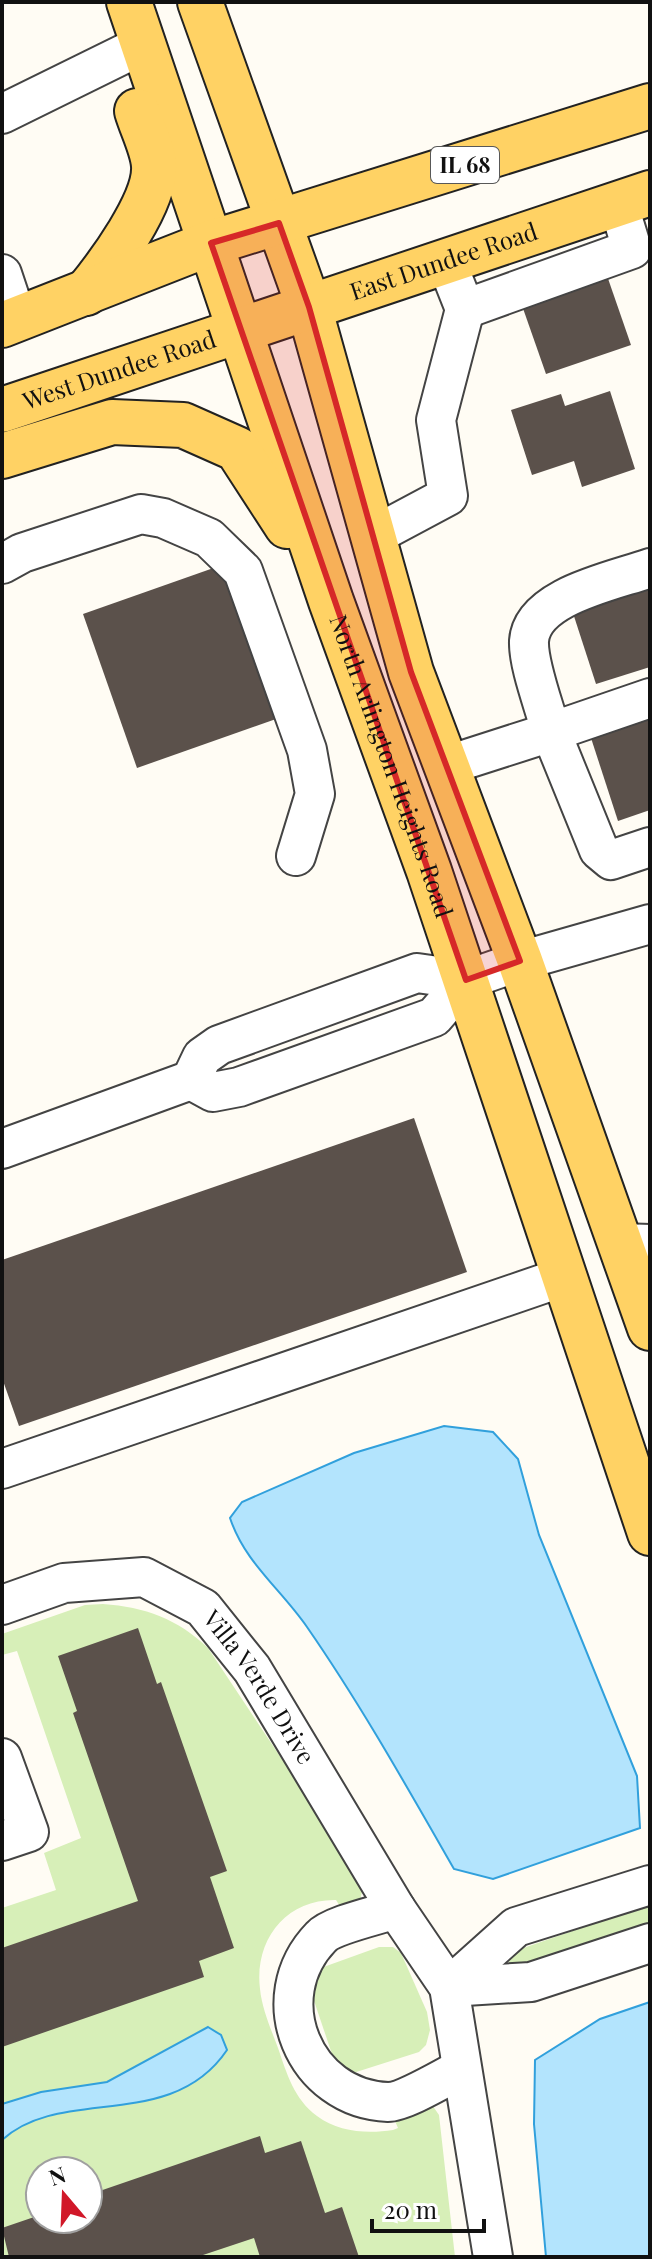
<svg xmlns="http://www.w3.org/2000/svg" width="652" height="2259" font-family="'Playfair Display',serif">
	<rect width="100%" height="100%" fill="#fffcf4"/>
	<g fill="#d7efb8" fill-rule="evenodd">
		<path d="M103,1604C145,1607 178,1619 208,1648L357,1872L362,1892L359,1905L343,1911L336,1900C286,1899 254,1940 260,1989C262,2009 271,2029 278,2048C287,2074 294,2099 317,2116C338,2132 367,2134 393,2130L398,2128L395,2121L428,2099L439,2115L455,2257H2V1908L56,1890L44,1853L81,1838L17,1651L2,1655V1634L85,1605ZM40,2171H88V2219H40Z"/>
		<path d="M650,1904V1924L516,1969L508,1965L512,1952Z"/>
		<path d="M379,1947H393L401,1953L427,2012L430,2030L426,2045L419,2052L350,2074L333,2057L310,1989L318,1969Z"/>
	</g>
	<g fill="#b3e4fd" stroke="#31a0dc" stroke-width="2">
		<path d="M444,1426L493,1432L518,1459L539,1535L637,1776L640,1828L493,1879L454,1869C407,1787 361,1705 307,1627C280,1588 245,1563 230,1518L242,1502L354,1453Z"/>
		<path d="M650,2002V2257H546L534,2124L535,2060L600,2019Z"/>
		<path d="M208,2027L221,2035L227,2050C171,2133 62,2085 2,2140V2104L41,2092L107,2082Z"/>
	</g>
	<g fill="#5b514b">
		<path d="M604,267L631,345L546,374L519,297Z"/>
		<path d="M610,391L635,469L582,487L574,461L532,475L511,410L561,394L565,406Z"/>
		<path d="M222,565L276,719L137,768L83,614Z"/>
		<path d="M650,582V667L596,684L571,607Z"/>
		<path d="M650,718V810L618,821L591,738Z"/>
		<path d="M414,1118L467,1272L19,1426L2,1378V1260Z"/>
		<path d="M138,1628L157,1684L161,1682L227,1871L210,1877L234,1948L199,1961L204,1977L2,2047V1948L138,1901L73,1713L77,1711L58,1656Z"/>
		<path d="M260,2136L265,2153L301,2141L325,2213L342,2207L359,2257H260L254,2238L197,2257H9L2,2228L40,2215V2219H88V2195Z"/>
	</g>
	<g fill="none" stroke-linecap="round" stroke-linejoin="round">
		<g stroke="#444" stroke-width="42">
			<g id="minor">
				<path d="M2,114L144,44"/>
				<path d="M2,274L17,319"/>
				<path d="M465,309L632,249L618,203"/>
				<path d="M375,535L448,496L436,420L465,309L446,261"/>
				<path d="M2,564L22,553L141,514L163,518L209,538L243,571L307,750L315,794L296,856"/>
				<path d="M650,568C614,581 532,596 529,641C528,665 545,708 551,732L650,698"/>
				<path d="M445,766L551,732L599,850L611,860L650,847"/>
				<path d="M191,1080L213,1092L239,1087L434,1017L466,980"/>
				<path d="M2,1149L191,1080L202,1057L219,1045L417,973L466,980L520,961L650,924"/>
				<path d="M620,1243L650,1244"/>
				<path d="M2,1469L563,1277"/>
				<path id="s1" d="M2,1605L64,1583L144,1577L203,1608L252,1669L396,1909L449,1987L493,2257"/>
				<path d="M2,1758L29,1832L2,1841"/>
				<path d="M396,1909C379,1915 332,1925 321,1937C262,1998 304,2099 388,2102C404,2102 445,2077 461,2069"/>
				<path d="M449,1987L516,1927L650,1885"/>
				<path d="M449,1987L531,1982L650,1943"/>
			</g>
		</g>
		<g stroke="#222" stroke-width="48">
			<g id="major">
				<path id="s2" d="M129,2L331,601L429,871L650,1533"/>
				<path d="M200,2L309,307L411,672L520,961L650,1328"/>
				<path d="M86,293C108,266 156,202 154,166C153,149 142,128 137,111"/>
				<path d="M2,325L211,243L650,106"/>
				<path id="s3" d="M2,410L650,193"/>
				<path d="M2,456L112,422L183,425L237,449L287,526"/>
			</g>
		</g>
		<use href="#minor" stroke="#fff" stroke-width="38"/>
		<use href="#major" stroke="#ffd264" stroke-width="44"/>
	</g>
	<path fill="#d62828" fill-opacity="0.2" stroke="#d62828" stroke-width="6" stroke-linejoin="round" d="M279,223L309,307L411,672L520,961L466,980L211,243Z"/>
	<g text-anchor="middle" stroke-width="8" stroke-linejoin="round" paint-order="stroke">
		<rect fill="#fff" stroke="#585858" stroke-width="2" x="431" y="147" width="68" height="36" rx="6"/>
		<g font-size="22" font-weight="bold" fill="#111">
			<text x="465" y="173">IL 68</text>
		</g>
		<g font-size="24" fill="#111" stroke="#fff">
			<text dy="8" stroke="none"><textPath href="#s3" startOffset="466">East Dundee Road</textPath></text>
			<text dy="8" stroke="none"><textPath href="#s3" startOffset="124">West Dundee Road</textPath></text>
			<text dy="8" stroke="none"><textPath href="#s2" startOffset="808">North Arlington Heights Road</textPath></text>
			<text dy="8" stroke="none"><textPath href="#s1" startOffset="310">Villa Verde Drive</textPath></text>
		</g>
	</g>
	<rect width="652" height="2259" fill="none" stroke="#111111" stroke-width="8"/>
	<g transform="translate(64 2195) rotate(341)"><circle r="38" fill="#ffffff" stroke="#a0a0a0" stroke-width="2"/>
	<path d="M0-6L14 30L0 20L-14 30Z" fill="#d11829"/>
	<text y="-12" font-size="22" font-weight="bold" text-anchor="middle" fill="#111111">N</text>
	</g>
	<path d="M372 2219v12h112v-12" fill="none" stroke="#111111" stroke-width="4"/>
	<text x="384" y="2219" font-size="24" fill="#111111" stroke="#ffffff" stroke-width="6" paint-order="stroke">20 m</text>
</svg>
